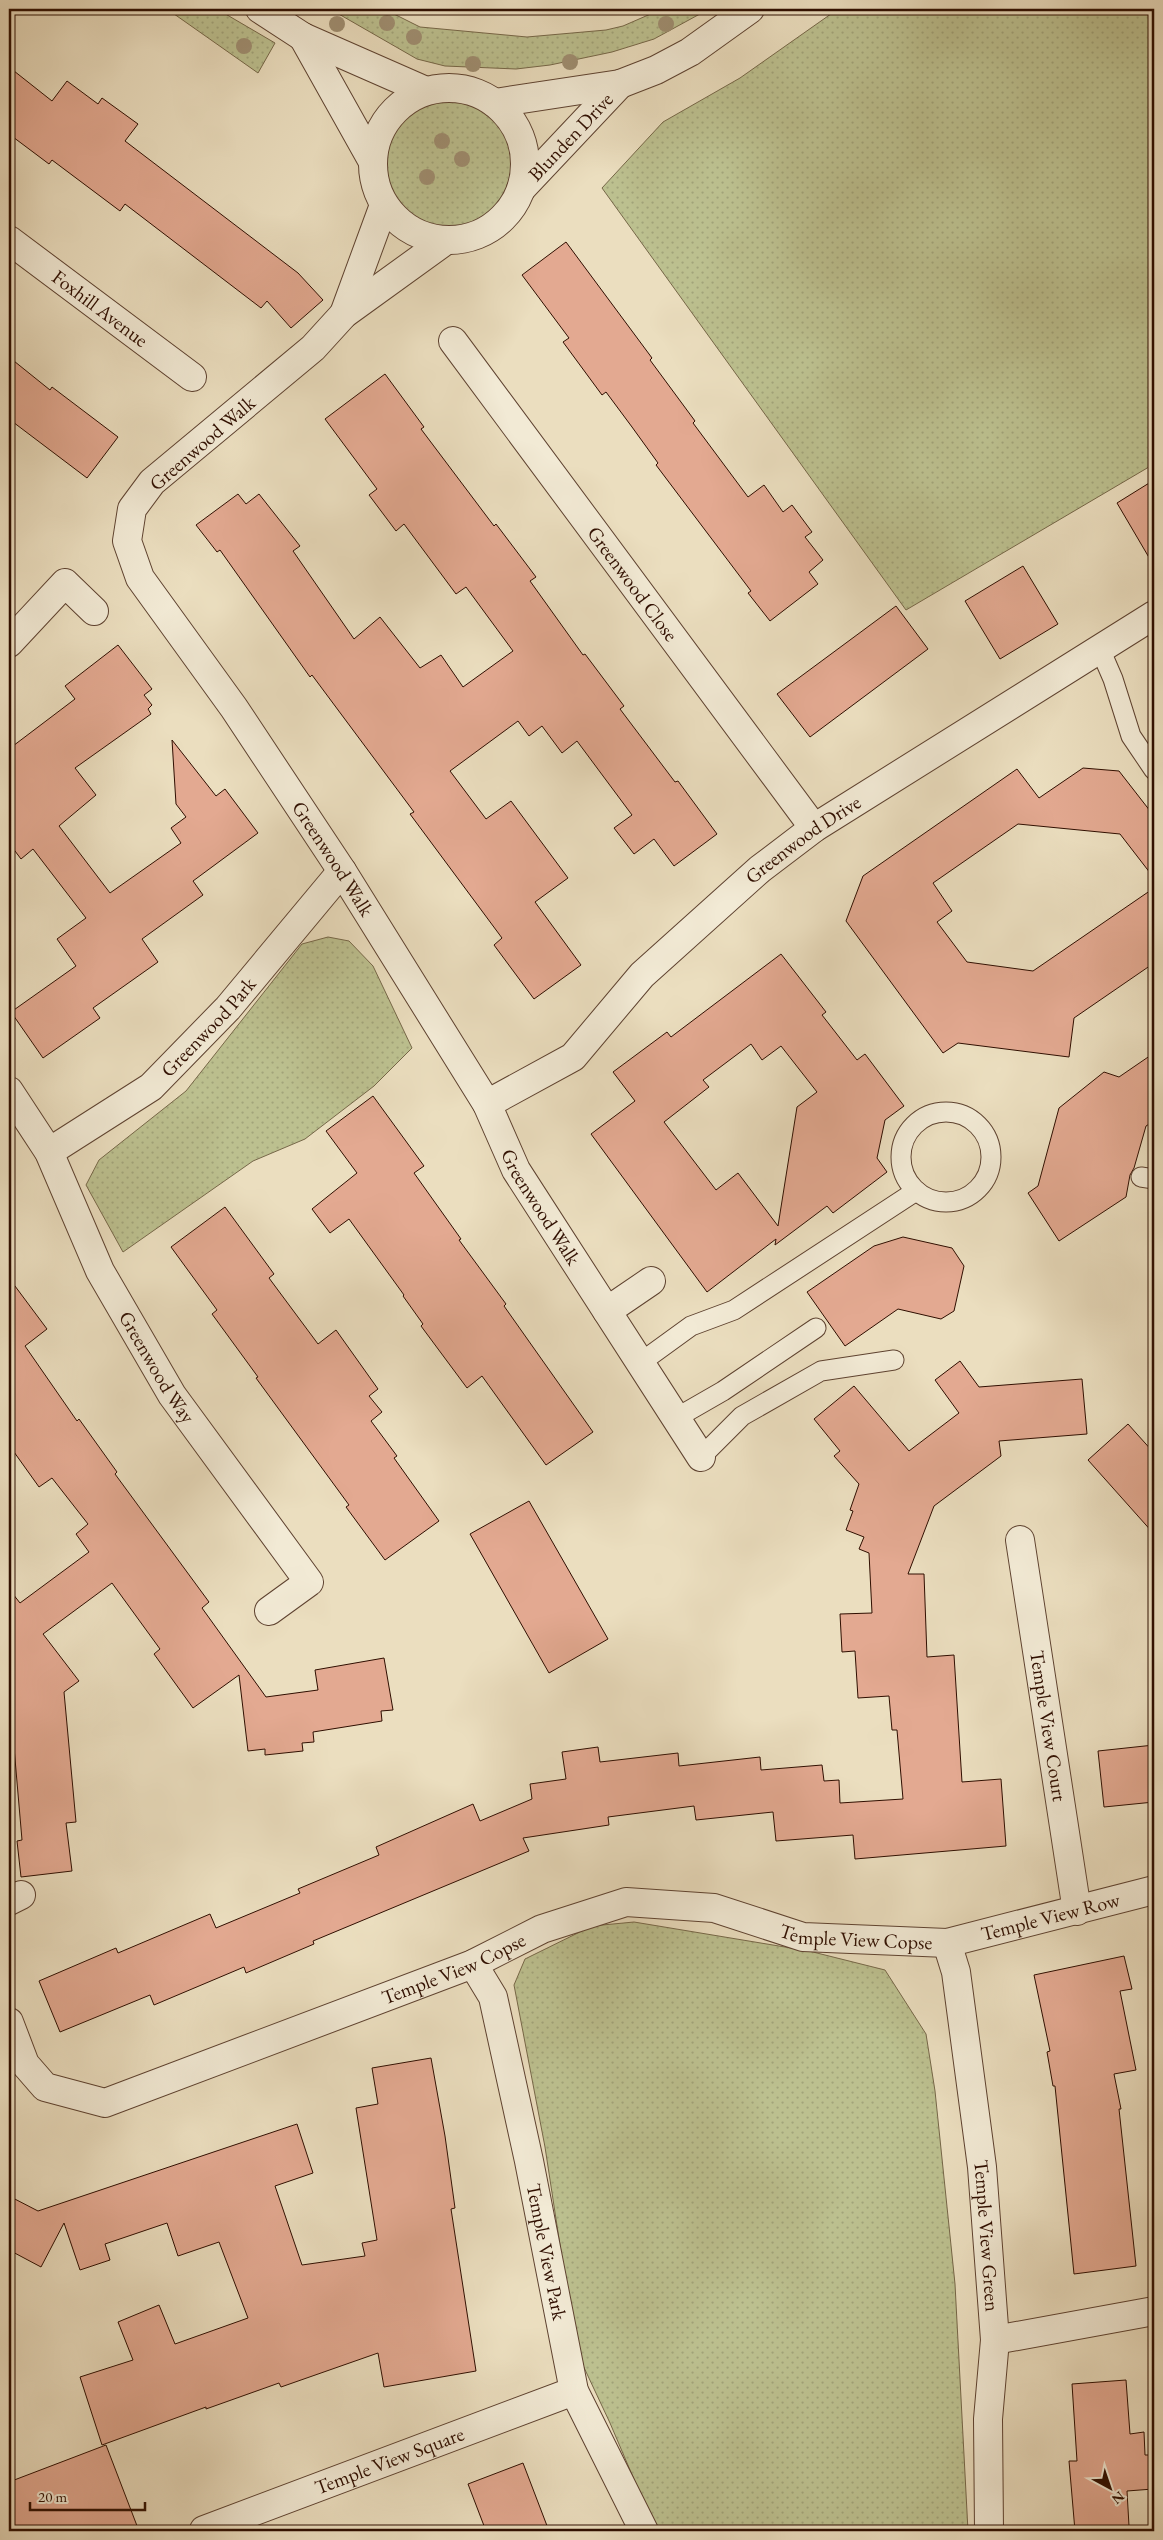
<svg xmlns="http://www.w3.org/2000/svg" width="1163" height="2540" font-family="'EB Garamond',serif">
	<defs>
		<pattern id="green-dots" width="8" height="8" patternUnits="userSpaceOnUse" patternTransform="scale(1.25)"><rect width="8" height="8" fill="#bcc08f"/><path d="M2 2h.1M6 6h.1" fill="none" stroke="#a2a47a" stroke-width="1.8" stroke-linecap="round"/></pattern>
	</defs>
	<rect width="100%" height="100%" fill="#ebdebf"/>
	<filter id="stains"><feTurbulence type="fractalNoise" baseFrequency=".004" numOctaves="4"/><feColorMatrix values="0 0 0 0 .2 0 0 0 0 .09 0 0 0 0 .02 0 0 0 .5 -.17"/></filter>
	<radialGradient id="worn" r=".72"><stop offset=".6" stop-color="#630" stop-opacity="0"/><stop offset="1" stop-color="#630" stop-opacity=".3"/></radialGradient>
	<g fill="url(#green-dots)" stroke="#766748">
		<path d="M167,9H217L275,43L258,73Z"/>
		<path d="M330,9H384L420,27L527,37L606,30L623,26L662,9H709L654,39L612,52L550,65L516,69L445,66L417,59Z"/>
		<path d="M838,9H1154V464L906,610L602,188L663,122L740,78Z"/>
		<circle cx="448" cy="164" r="67"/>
		<path d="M328,937L349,941L373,966L412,1048L374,1086L305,1139L253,1161L123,1252L86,1185L99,1160L186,1091L302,944Z"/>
		<path d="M634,1922L809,1951L885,1970L926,2034L935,2091L955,2284L968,2531H656L610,2423L580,2359L569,2304L545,2147L514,1985L525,1959L592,1926Z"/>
	</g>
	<g fill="#e3a991" stroke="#2f0e00" fill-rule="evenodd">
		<path d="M9,67L52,101L67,81L98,104L102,98L138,124L125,141L298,273L323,300L291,328L267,301L261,308L125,204L120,211L52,160L49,164L9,134Z"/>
		<path d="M566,242L652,358L650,360L695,421L693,423L748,497L764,485L783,512L792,505L812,532L805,537L823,560L809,572L818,584L770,621L748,593L751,591L656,465L658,463L632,427L606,392L602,395L563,342L569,338L522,275Z"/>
		<path d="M9,357L50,390L52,387L118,437L87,478L9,419Z"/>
		<path d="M385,374L424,427L421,429L494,526L496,524L536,577L530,581L583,655L585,654L624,706L620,709L675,782L678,781L717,834L674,866L654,839L634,854L614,828L632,815L577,741L562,753L542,726L529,736L518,721L450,771L486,819L511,801L568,878L535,902L581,965L534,999L494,945L502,938L410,814L414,812L312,675L310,677L220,550L217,552L196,525L238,494L246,504L259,494L300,546L293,551L354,639L380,617L420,668L441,655L463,687L513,651L466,587L456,594L404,524L396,531L369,495L377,489L325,419Z"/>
		<path d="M1154,480V566L1117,503Z"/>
		<path d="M1023,566L1058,624L1000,659L965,601Z"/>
		<path d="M896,606L928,649L810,737L777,694Z"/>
		<path d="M118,645L152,689L144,695L152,705L148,709L151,714L75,768L96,795L59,826L110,893L181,843L171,828L186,817L176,804L172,740L216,796L225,789L258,833L193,881L203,895L142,939L158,962L93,1008L100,1018L43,1058L11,1012L76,966L57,939L86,918L33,849L21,859L9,843V749L75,699L65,686Z"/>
		<path d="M1083,768L1119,771L1154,816V878L1120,834L1018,824L933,883L952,911L937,922L967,962L1033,971L1154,888V963L1074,1018L1069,1057L958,1043L943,1053L846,921L863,876L1017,769L1039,798Z"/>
		<path d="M781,954L826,1012L822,1015L857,1060L865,1054L904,1106L885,1120L877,1158L887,1172L833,1213L827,1206L775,1245L776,1239L707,1292L591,1134L635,1101L613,1072L667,1032L671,1037ZM751,1044L762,1060L781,1046L817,1092L797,1107L778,1226L738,1173L716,1190L664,1122L709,1087L703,1080Z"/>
		<path d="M1154,1053V1121L1146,1126L1134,1168L1130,1175L1126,1197L1059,1241L1028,1193L1038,1186L1059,1108L1104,1072L1119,1077Z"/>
		<path d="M373,1096L424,1166L414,1173L461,1239L459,1240L506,1304L504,1306L593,1432L546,1465L482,1376L467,1388L421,1326L423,1324L403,1296L404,1295L349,1219L330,1233L312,1209L357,1173L326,1131Z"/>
		<path d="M225,1207L274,1274L269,1278L318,1344L336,1330L378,1389L369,1396L382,1412L371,1421L397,1456L394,1458L439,1521L385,1560L346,1507L349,1505L256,1378L258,1377L212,1314L217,1310L171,1247Z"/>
		<path d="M903,1237L952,1248L964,1266L954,1311L941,1319L898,1309L845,1346L807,1292L874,1246Z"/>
		<path d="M9,1278L47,1329L25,1346L77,1421L79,1419L117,1472L115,1474L209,1602L202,1608L266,1697L318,1690L315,1670L384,1658L393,1710L381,1711L382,1721L313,1732L314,1742L302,1743L303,1751L265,1755V1749L248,1751L239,1675L193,1708L154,1654L160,1649L112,1583L43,1634L79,1681L64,1692L76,1822L66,1823L72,1871L21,1877L17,1841L22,1840L9,1689V1589L20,1603L89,1552L76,1534L88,1524L52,1478L39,1487L9,1445Z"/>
		<path d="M960,1361L979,1387L1082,1379L1087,1434L999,1441L1001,1456L934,1506L908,1574H924L927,1657L954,1655L962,1782L1001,1779L1006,1846L855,1859L853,1835L776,1841L773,1812L696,1820L694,1806L608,1817L609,1825L523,1838L529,1851L313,1941L314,1944L246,1973L244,1967L154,2005L150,1995L60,2032L39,1981L116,1948L118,1953L210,1914L216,1928L300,1893L298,1889L379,1855L376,1847L473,1804L480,1821L532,1799L530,1784L566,1779L562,1752L598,1747L600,1762L678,1753L679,1766L760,1757L761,1770L822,1765L824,1781L839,1780L840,1803L903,1799L897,1730H892L889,1696L858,1698L855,1651L842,1652L840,1614L872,1613L869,1553L859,1549L864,1537L846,1530L853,1511L850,1510L859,1484L834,1456L840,1451L814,1419L854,1386L909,1451L959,1413L935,1380Z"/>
		<path d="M1128,1424L1154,1453V1534L1088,1460Z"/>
		<path d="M529,1501L608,1639L549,1673L470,1534Z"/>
		<path d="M1154,1745V1802L1104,1807L1098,1751Z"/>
		<path d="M1124,1956L1132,1989L1120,1991L1136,2070L1114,2074L1121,2109H1119L1136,2266L1074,2274L1055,2086H1053L1047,2052L1050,2051L1034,1975Z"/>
		<path d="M431,2058L445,2136L455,2208L451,2209L476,2371L384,2387L378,2353L281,2387L279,2383L206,2409V2407L102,2445L80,2377L133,2360L118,2322L159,2305L175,2344L248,2318L219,2242L178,2256L167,2223L105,2244L110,2260L80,2270L64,2223L41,2267L9,2250V2196L38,2211L297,2124L313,2173L275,2186L302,2265L365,2256L362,2243L377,2240L356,2108L378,2104L372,2068Z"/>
		<path d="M1126,2380L1130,2434L1144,2432L1145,2455H1150L1153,2489L1127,2491L1129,2526L1075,2531L1069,2461H1077L1072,2384Z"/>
		<path d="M106,2445L139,2531H9V2482Z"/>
		<path d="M523,2463L549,2531H486L468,2484Z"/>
	</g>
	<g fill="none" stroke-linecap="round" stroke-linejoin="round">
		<g stroke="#5e4230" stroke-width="21">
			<g id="service">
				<path d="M1100,649L1113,679L1131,736L1154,770"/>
				<circle cx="946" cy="1157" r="45"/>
				<path d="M1141,1177L1154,1179"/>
				<path d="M640,1363L691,1326L734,1310L916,1191"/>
				<path d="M676,1418L723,1391L816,1328"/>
				<path d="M701,1457L742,1416L821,1371L894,1360"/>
			</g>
		</g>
		<g stroke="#5e4230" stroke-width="30">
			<g id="minor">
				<path id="s1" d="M9,240L192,377"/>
				<path id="s2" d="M445,241L344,314L313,348L152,482L132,509L127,541L140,578L234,708L342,871L487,1104L516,1170L701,1457"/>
				<path d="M344,314L384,205"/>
				<path id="s3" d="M453,341L814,828"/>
				<path d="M9,643L65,583L94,611"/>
				<path id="s4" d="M9,1091L49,1152L100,1271L172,1395L309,1582L269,1611"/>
				<path id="s5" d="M487,1104L573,1057L642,975L760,869L814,828L1154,615"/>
				<path id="s6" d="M49,1152L151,1087L228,1008L342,871"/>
				<path d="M607,1311L651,1281"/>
				<path id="s7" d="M1020,1540L1077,1911"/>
				<path d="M9,1901L21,1895"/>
				<path id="s8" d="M947,1943L956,1972L982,2167L995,2340L988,2419L989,2531"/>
				<path id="s9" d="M473,1964L493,1997L529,2161L574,2391L644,2531"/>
				<path id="s10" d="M9,2022L25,2064L45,2087L105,2103L473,1964L542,1929L626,1902L714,1908L803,1937L947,1943L1154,1890"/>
				<path d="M995,2340L1154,2311"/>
				<path id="s11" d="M204,2530L574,2391"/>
			</g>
		</g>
		<g stroke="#5e4230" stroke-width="30">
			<g id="tertiary">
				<path d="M260,9L303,37L426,91"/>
				<path d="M303,37L373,162"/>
				<circle cx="449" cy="164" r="76"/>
				<path d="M495,103L620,84L656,70L690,52L750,9"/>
				<path id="s12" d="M521,189L620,84"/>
			</g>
		</g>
		<use href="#service" stroke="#f2ead5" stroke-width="19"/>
		<use href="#minor" stroke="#f2ead5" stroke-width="28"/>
		<use href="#tertiary" stroke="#f2ead5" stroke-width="28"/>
	</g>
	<g fill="#9f8e71">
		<circle cx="387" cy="23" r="8"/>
		<circle cx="337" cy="24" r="8"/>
		<circle cx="666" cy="24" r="8"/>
		<circle cx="414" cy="37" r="8"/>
		<circle cx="244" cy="46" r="8"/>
		<circle cx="570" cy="62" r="8"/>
		<circle cx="473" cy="64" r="8"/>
		<circle cx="442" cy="141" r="8"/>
		<circle cx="462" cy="159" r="8"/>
		<circle cx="427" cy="177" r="8"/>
	</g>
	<g text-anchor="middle" stroke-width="5" stroke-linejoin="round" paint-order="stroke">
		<g font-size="20" fill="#2f0e00" stroke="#f2ead5">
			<text dy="7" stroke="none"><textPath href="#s12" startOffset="72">Blunden Drive</textPath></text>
			<text dy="7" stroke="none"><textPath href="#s1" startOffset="114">Foxhill Avenue</textPath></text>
			<text transform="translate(202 443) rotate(-41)" y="7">Greenwood Walk</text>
			<text dy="7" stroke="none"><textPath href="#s3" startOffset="302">Greenwood Close</textPath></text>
			<text dy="7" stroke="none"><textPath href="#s5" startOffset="416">Greenwood Drive</textPath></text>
			<text dy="7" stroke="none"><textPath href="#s2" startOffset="826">Greenwood Walk</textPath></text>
			<text dy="7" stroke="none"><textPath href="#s6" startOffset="204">Greenwood Park</textPath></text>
			<text dy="7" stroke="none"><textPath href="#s2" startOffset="1232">Greenwood Walk</textPath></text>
			<text dy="7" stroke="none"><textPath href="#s4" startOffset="314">Greenwood Way</textPath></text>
			<text dy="7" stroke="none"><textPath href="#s7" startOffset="188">Temple View Court</textPath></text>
			<text dy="7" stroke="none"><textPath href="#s10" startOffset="1129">Temple View Row</textPath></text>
			<text dy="7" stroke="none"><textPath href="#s10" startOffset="931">Temple View Copse</textPath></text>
			<text dy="7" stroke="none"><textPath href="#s10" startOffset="511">Temple View Copse</textPath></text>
			<text dy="7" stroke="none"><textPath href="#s8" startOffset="296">Temple View Green</textPath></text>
			<text dy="7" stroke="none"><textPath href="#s9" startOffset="299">Temple View Park</textPath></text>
			<text dy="7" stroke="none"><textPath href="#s11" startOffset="198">Temple View Square</textPath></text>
		</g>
	</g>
	<rect width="1163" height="2540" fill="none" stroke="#ebdebf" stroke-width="30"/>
	<rect x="10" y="10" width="1143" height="2520" fill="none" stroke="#2f0e00" stroke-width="2.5"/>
	<rect x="15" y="15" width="1133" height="2510" fill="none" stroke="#2f0e00"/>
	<g transform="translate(1110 2488) rotate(140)" stroke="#f2ead5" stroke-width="4" paint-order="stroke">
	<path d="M0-4L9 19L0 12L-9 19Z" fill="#2f0e00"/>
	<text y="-8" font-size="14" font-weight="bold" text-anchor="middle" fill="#2f0e00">N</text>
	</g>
	<path d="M30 2502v8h115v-8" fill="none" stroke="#2f0e00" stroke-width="2.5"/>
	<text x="38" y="2502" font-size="15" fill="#2f0e00" stroke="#f2ead5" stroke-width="4" paint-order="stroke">20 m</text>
	<rect width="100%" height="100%" filter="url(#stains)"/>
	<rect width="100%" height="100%" fill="url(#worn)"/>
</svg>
